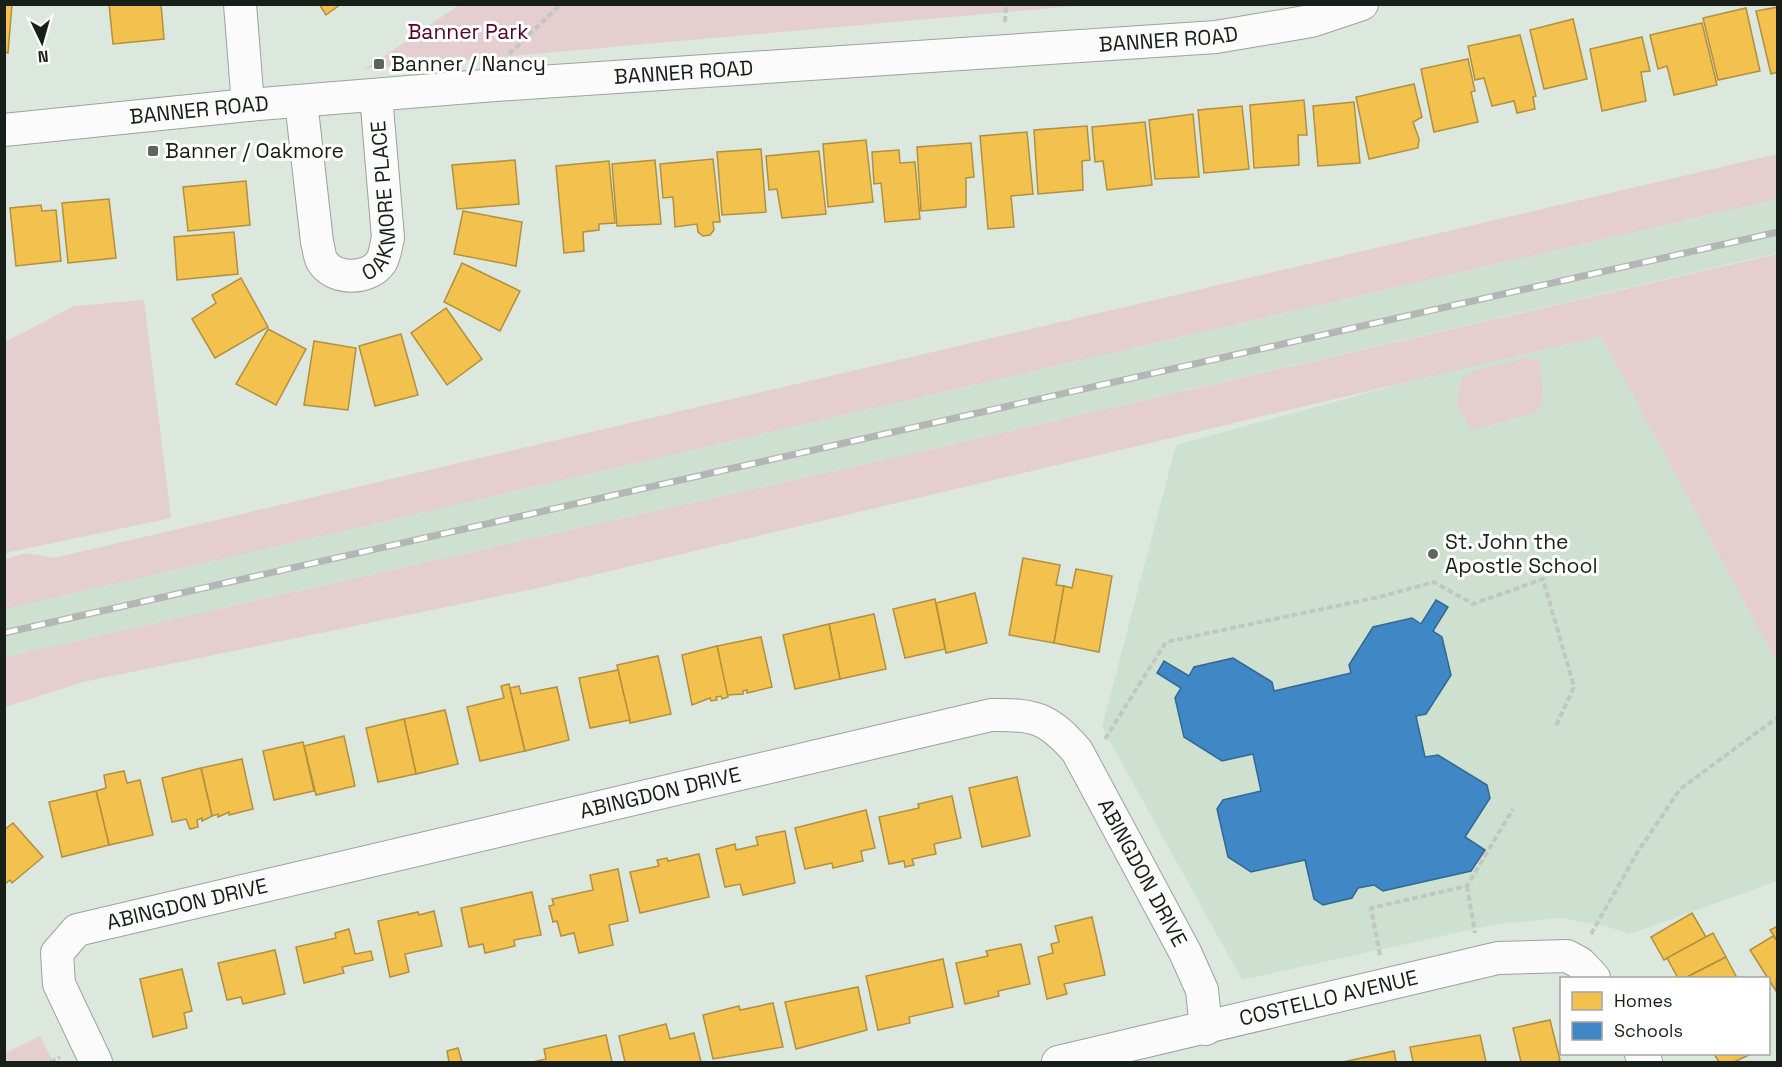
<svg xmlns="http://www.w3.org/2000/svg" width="1782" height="1067" font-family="'Space Grotesk',sans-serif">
	<rect width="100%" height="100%" fill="#dce7de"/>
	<g fill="#cee1d1">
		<path d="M1777,199V253L972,440L5,657L4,609Z"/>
		<path d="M1598,330L1777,663V881L1630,934L1605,926L1561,918L1497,924L1242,980L1102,727L1176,445Z"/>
	</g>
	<g fill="#e4ced0">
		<path d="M459,5V4L1086,5L365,69Z"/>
		<path d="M1777,154V199L5,609V559L26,553L54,558Z"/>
		<path d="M1777,254V663L1601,336L538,588L83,682L5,707V657L972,440Z"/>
		<path d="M144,300L171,518L5,553V342L74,306Z"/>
		<path d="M1528,358L1540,362L1543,403L1534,413L1472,430L1457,407L1461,379L1473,371Z"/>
		<path d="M40,1036L53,1062H5V1053Z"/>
	</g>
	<g fill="#f2c14e" stroke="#b1903e" stroke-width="1.5">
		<path d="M4,4H12L8,53L4,52Z"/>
		<path d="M109,4H161L164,39L113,44Z"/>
		<path d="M319,4H341L326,15Z"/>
		<path d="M1778,7V72L1771,74L1756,11Z"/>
		<path d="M1746,8L1760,71L1718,80L1703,18Z"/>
		<path d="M1573,19L1587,79L1544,89L1530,30Z"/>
		<path d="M1702,23L1717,85L1674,95L1667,66L1658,69L1650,35Z"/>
		<path d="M1520,35L1536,96L1533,97L1535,109L1517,113L1514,101L1492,106L1484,78L1475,80L1468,46Z"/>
		<path d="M1642,37L1650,71L1641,72L1646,101L1602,111L1590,49Z"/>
		<path d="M1468,59L1475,91L1471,92L1478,122L1434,132L1421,69Z"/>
		<path d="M1414,84L1422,117L1413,122L1419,139L1418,148L1369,159L1356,97Z"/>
		<path d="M1304,100L1307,135H1298L1299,165L1254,168L1250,105Z"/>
		<path d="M1354,102L1360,163L1318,166L1313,106Z"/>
		<path d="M1242,106L1249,169L1204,173L1198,110Z"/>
		<path d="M1193,114L1199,177L1155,179L1149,120Z"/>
		<path d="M1145,122L1152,185L1107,190L1103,161L1095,162L1092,127Z"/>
		<path d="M1087,126L1090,160L1082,161L1083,190L1038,194L1034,130Z"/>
		<path d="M1027,132L1033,194L1011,196L1014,227L988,229L980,136Z"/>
		<path d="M866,140L873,202L828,207L823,144Z"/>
		<path d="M971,143L974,177L966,178V207L921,211L917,147Z"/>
		<path d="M761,149L766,212L722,215L717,152Z"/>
		<path d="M899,150L900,163L915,162L920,219L885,222L881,183L874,184L872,152Z"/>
		<path d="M819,151L826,214L782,218L777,189L769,190L766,156Z"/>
		<path d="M713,159L720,222H713L714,230L710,235L703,236L698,232L697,224L675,227L673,197L663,198L660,164Z"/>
		<path d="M515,160L519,204L457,209L452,165Z"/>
		<path d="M655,160L661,224L617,226L612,164Z"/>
		<path d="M609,161L615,223L599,224V230L583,232L584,251L564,253L556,166Z"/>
		<path d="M246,181L250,225L188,231L183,187Z"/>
		<path d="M109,199L116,258L68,263L62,203Z"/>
		<path d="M41,205L42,211L56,210L61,261L16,266L10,208Z"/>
		<path d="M463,211L522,222L516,266L454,254Z"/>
		<path d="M234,232L238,274L177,280L174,237Z"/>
		<path d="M462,263L520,291L500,331L444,302Z"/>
		<path d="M241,278L268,327L215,358L192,319L216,303L212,295Z"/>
		<path d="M446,308L482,359L447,385L411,333Z"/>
		<path d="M268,329L306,349L276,405L236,384Z"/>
		<path d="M401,334L418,395L375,406L359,346Z"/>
		<path d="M314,341L356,348L348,410L304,405Z"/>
		<path d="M1023,558L1060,565L1056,585L1064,586L1054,643L1009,635Z"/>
		<path d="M1076,569L1112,576L1099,652L1054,643L1064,586L1072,588Z"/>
		<path d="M975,593L987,643L946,653L936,603Z"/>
		<path d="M935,599L945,649L905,658L893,609Z"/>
		<path d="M874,614L886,669L840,679L829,624Z"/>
		<path d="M829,624L840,679L795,689L783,635Z"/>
		<path d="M761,637L772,687L747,693V690L743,691V694L727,695L717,646Z"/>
		<path d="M717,646L728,697L722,699L721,696L716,697L717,700L711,701L710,698L692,705L682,655Z"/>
		<path d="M658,656L671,714L630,723L617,665Z"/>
		<path d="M618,670L630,720L590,728L579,678Z"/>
		<path d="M509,684L525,751L480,761L467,707L504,698L501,686Z"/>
		<path d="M519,686L521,694L557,687L569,740L525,751L510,688Z"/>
		<path d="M445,710L458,764L416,774L404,719Z"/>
		<path d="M404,719L416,774L378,782L366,728Z"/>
		<path d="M344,736L355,786L316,795L304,746Z"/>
		<path d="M303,742L314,791L274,800L263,751Z"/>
		<path d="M242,759L253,809L229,815V812L218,817V814L212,816L201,768Z"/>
		<path d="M201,768L212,816L202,821V818L197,820L198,827L190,829L186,819L172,822L162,778Z"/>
		<path d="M124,771L127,783L140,780L153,835L109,845L96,791L106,788L104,775Z"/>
		<path d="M1017,777L1030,836L982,847L969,788Z"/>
		<path d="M96,791L109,845L62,857L49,802Z"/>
		<path d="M952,796L961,838L934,844L936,854L912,859L914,865L905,867L904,861L889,864L879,817L919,808L918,804Z"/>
		<path d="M866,810L875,848L861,851L863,861L833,868L832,863L805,869L795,828Z"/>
		<path d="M13,823L43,857L12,883L10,880L4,885V830Z"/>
		<path d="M785,831L795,883L743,895L740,884L725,887L716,849L735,844L736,850L758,845L756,837Z"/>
		<path d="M699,854L709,897L640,913L630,872L659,866L657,860L667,858L668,861Z"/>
		<path d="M618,869L628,921L609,925L613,945L579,953L574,933L561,936L557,921L553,922L549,906L554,905L552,899L593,890L590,875Z"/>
		<path d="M532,892L541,935L514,940L515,946L485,953L483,944L469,947L461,908Z"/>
		<path d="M434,911L442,946L405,954L409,972L390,977L378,921L418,912L419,915Z"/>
		<path d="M1692,913L1706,937L1664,960L1651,937Z"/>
		<path d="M1092,917L1105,975L1064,984L1067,994L1047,999L1038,957L1053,953L1051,944L1059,942L1055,926Z"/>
		<path d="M1778,926V942L1770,930Z"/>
		<path d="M349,929L355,954L371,951L373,960L342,967L344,973L304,983L296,947L336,938L335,933Z"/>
		<path d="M1713,933L1726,957L1685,978H1678L1667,958Z"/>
		<path d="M1773,936L1778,942L1776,991L1750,950Z"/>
		<path d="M1021,944L1030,984L998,991L999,996L965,1004L956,963L988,956L986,951Z"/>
		<path d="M275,950L285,994L243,1004L241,997L227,1000L218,963Z"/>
		<path d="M1726,957L1737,978H1685Z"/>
		<path d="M943,959L953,1007L909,1017L910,1023L878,1030L866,976Z"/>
		<path d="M182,969L192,1011L184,1013L187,1028L153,1037L140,979Z"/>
		<path d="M858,987L867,1030L796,1049L785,1002Z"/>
		<path d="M773,1003L783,1047L713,1059L703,1015L739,1006L740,1010Z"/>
		<path d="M1550,1020L1560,1060L1557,1062H1521L1513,1028Z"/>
		<path d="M666,1024L670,1039L694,1033L701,1062H625L619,1036Z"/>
		<path d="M606,1035L612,1062H533L546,1059L544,1049Z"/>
		<path d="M1480,1035L1486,1062H1413L1410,1047Z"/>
		<path d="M458,1048L462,1062H449L447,1051Z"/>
		<path d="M1394,1051L1396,1062H1343Z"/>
		<path d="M1714,1054H1751L1734,1062H1719Z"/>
	</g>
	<path fill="#3f88c5" stroke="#336891" stroke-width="1.5" d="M1436,600L1448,607L1433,631L1442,637L1451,675L1426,714L1416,716L1425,757L1438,755L1487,785L1490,798L1465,837L1485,850L1471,871L1383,891L1374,885L1358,888L1352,898L1323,905L1314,899L1305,860L1251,872L1228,857L1217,809L1223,800L1261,791L1253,754L1222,761L1184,737L1175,698L1181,688L1157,673L1164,661L1189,676L1194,667L1233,658L1272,682L1274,691L1351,673L1349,665L1373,627L1412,618L1421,624Z"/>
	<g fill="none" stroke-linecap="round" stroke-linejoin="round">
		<g stroke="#9ca39d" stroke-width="34">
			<g id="minor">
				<path d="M240,4L248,105"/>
				<path id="s1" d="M301,101L317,242C319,248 319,256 322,261C334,281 369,280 381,262C385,256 386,245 388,238L376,95"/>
				<path id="s2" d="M4,130L248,105L495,85L1216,37L1311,21L1362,4"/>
				<path d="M1641,1054L1646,1062"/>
				<path id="s3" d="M96,1062L59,984L57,953L77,930L991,715C1035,714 1048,718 1077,751L1185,952L1202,990L1206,1029"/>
				<path id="s4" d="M1058,1062L1498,958L1567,956L1580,963L1594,978"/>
			</g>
		</g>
		<g stroke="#c2c6c4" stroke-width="4" stroke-dasharray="6 3" stroke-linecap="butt">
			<path d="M1005,22L1006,4"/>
			<path d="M509,54L561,4"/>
			<path d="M1105,739L1166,642L1379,597L1434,582L1473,604L1543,579L1574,687L1555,728"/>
			<path d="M1467,886L1475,933"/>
			<path d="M1591,934L1637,853L1680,789L1778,717"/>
			<path d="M1380,955L1371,908L1467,886L1513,809"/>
			<path d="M50,1062L60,1057"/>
		</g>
		<use href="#minor" stroke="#fafbfa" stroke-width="32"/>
		<g stroke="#b3b6b4" stroke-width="7">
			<path id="rail" d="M4,633L1778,232"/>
		</g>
		<use href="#rail" stroke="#fff" stroke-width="4.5" stroke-dasharray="14" stroke-linecap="butt"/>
	</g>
	<g fill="#5d655e" stroke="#fff" stroke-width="2">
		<rect x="373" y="58" width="12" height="12" rx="3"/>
		<rect x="147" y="145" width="12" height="12" rx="3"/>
		<circle cx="1433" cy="554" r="6"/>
	</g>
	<g text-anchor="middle" stroke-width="6" stroke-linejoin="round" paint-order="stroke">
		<g font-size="21" fill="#550026" stroke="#fff">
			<text x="468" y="39">Banner Park</text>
		</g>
		<g font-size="21" fill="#181f19" stroke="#fff">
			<text dy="7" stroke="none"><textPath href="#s2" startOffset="1168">BANNER ROAD</textPath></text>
			<text dy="7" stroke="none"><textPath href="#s2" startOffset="682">BANNER ROAD</textPath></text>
			<text dy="7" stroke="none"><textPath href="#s2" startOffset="196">BANNER ROAD</textPath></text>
			<text dy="7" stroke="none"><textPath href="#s1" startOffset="290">OAKMORE PLACE</textPath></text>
			<text dy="7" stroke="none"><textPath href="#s3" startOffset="747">ABINGDON DRIVE</textPath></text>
			<text dy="7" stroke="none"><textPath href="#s3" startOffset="1323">ABINGDON DRIVE</textPath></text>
			<text dy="7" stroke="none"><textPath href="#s3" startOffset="261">ABINGDON DRIVE</textPath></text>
			<text dy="7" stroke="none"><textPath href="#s4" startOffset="278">COSTELLO AVENUE</textPath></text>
		</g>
		<g font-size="21" fill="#181f19" stroke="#fff" text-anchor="start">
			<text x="391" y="71">Banner / Nancy</text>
			<text x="165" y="158">Banner / Oakmore</text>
			<text x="1445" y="549">St. John the<tspan x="1445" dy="24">Apostle School</tspan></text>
		</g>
	</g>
	<rect width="1782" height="1067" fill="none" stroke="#181f19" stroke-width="12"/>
	<rect x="1560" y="977" width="210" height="78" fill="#ffffff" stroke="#a3a5a3" stroke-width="1.5"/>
	<rect x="1572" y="992" width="30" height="18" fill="#f2c14e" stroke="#a3a5a3" stroke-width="1.5"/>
	<text x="1614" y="1007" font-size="18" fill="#181f19">Homes</text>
	<rect x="1572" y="1022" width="30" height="18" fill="#3f88c5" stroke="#a3a5a3" stroke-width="1.5"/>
	<text x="1614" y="1037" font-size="18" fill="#181f19">Schools</text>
	<g transform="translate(42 42) rotate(175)" stroke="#ffffff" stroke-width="4.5" paint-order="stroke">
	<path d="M0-4.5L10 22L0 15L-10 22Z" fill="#181f19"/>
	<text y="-9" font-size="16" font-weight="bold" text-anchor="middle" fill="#181f19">N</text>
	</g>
</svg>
